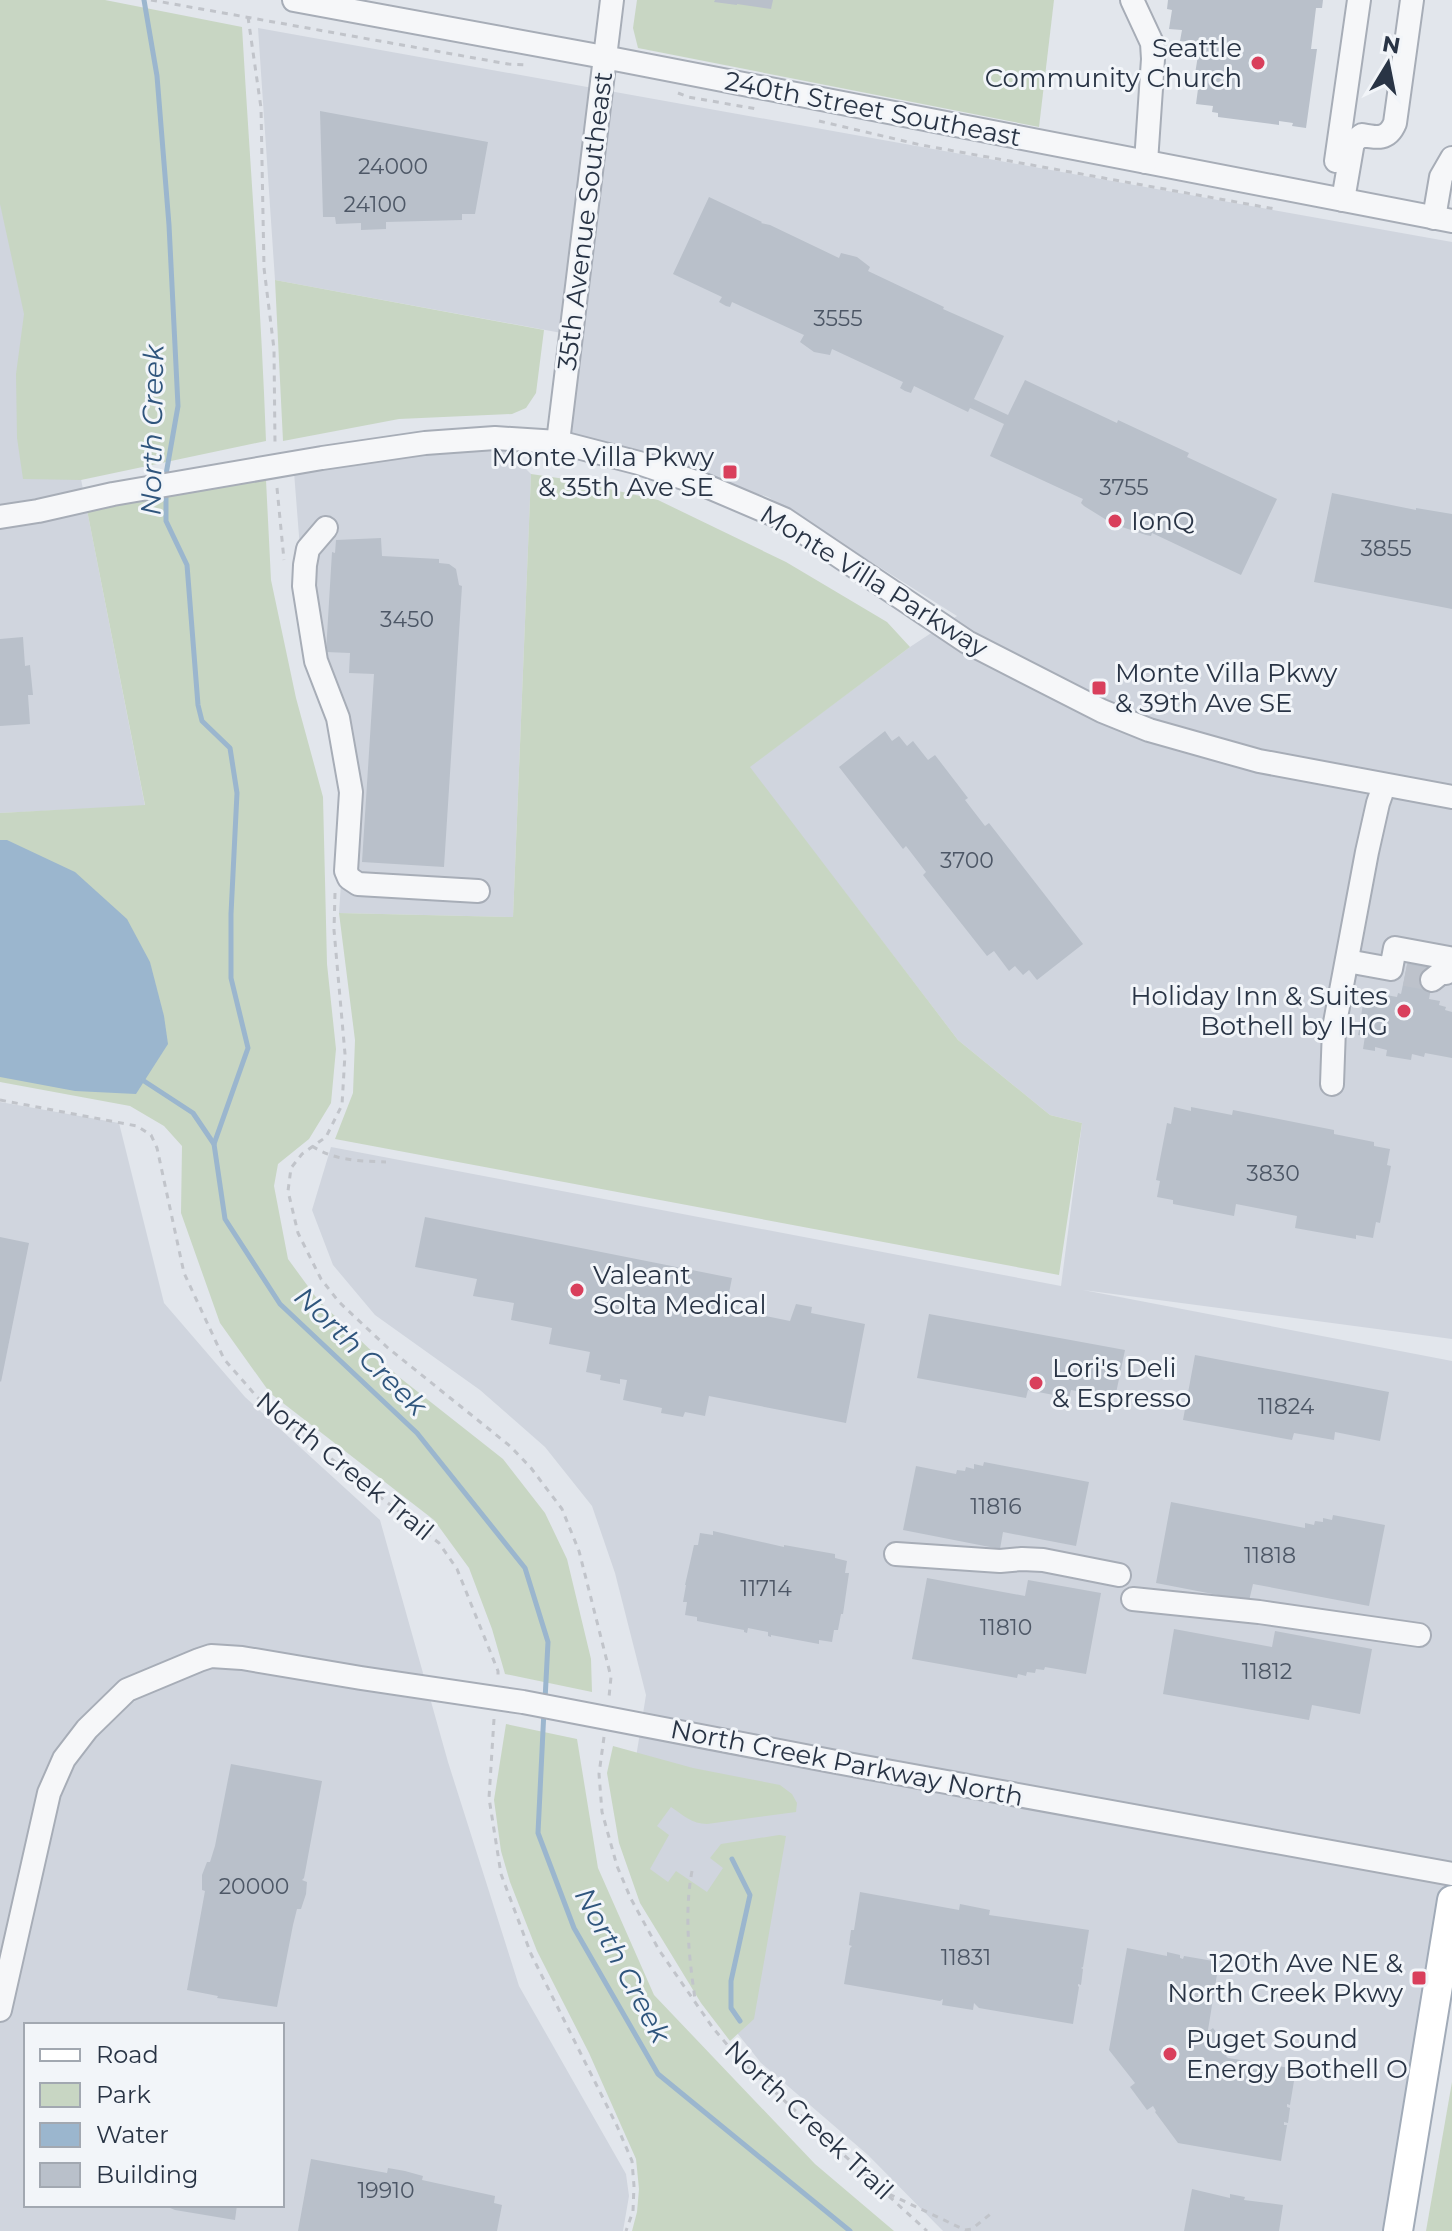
<svg xmlns="http://www.w3.org/2000/svg" width="1452" height="2231" font-family="Montserrat,sans-serif">
	<rect width="100%" height="100%" fill="#e2e6ec"/>
	<g fill="#d0d5de" fill-rule="evenodd">
		<path d="M258,28L1452,242V1339L1083,1290L1452,1361V1898L1396,2231H943L868,2155L761,2063L730,2024L645,1888L633,1776L646,1695L615,1573L592,1506L545,1447L480,1390L375,1315L333,1265L312,1210L331,1147L1061,1286L1082,1123L1050,1115L958,1040L749,767L910,647L957,616L768,497L570,434L583,337L275,280Z"/>
		<path d="M0,63L87,510L145,806L0,813Z"/>
		<path d="M495,438L531,474L513,917L339,913L347,794L309,664L294,472Z"/>
		<path d="M0,1102L119,1123L164,1303L245,1397L380,1520L448,1762L519,1986L626,2174L629,2196L623,2231H0ZM26,2025H282V2205H26Z"/>
	</g>
	<g fill="#c8d6c3">
		<path d="M0,0H105L242,27C250,165 261,303 266,441L81,480L23,479L17,438L16,374L24,314L0,204Z"/>
		<path d="M637,0H1054L1039,127L638,48L633,28Z"/>
		<path d="M275,280L544,330L536,393L526,408L512,414L399,419L283,441Z"/>
		<path d="M531,474L565,479L658,500L786,562L887,622L910,647L750,767L958,1040L1050,1115L1082,1123L1059,1275L335,1139L353,1093L355,1040L339,913L513,917Z"/>
		<path d="M266,480L271,580L296,698L323,797L327,964L336,1049L331,1103L309,1139L278,1164L274,1186L288,1259L318,1300L399,1377L503,1459L545,1513L567,1559L591,1659L592,1692L505,1674L492,1629L469,1568L434,1520L270,1393L220,1323L181,1213L182,1146L164,1126L130,1106L0,1082V813L145,805L87,510Z"/>
		<path d="M506,1724L577,1739L598,1868L654,1995L815,2164L894,2231H632L637,2212L639,2189L636,2159L589,2053L537,1951L510,1882L501,1851L494,1800Z"/>
		<path d="M613,1746L693,1768L780,1785L792,1794L797,1803L796,1812L707,1824C692,1824 683,1815 671,1807L657,1826L669,1835L650,1869L668,1882L676,1871L707,1892L723,1868L710,1858L721,1844L779,1835L786,1836L754,2019L730,2041L701,2003L640,1903L619,1843L607,1773Z"/>
		<path d="M1452,2082V2231H1426Z"/>
	</g>
	<path fill="#9bb6ce" d="M0,840H7L75,872L127,919L150,962L164,1016L168,1044L136,1094L75,1091L0,1077Z"/>
	<g fill="none" stroke-linecap="round" stroke-linejoin="round">
		<g stroke="#9bb6ce" stroke-width="5">
			<path d="M144,0L157,76L169,225L178,406L165,480"/>
			<path d="M166,490V521L187,565L198,705L202,721L230,748L237,793L231,914V978L248,1048L214,1144L225,1219L280,1304L417,1433L525,1568L548,1642L545,1700"/>
			<path d="M144,1081L193,1113L214,1144"/>
			<path d="M544,1710L538,1833L574,1928L658,2074L850,2231"/>
			<path d="M732,1859L750,1895L731,1981V2008L740,2021"/>
		</g>
	</g>
	<g fill="#b9c0ca">
		<path d="M715,0H773L771,9L737,4V5L714,2Z"/>
		<path d="M1168,0H1323L1322,8H1316L1311,49H1317L1306,128L1292,126L1293,123L1279,121V125L1218,117V113L1212,112L1213,106L1196,104L1200,74H1195L1200,43L1180,41L1182,30L1169,29L1172,10L1167,9Z"/>
		<path d="M320,111L488,142L475,214H462V220L386,222V229L361,230V223L336,224L335,217H323Z"/>
		<path d="M709,197L762,222L761,223L770,225L839,258L841,253L857,257L870,267L868,271L944,307L943,309L1004,336L974,399L1008,415L1025,380L1117,423L1118,420L1189,453L1187,457L1277,499L1241,575L1152,533L1151,536L1146,535L1113,524L1084,506L1081,503L1083,499L990,456L1004,424L970,408L968,412L914,386L911,393L905,391L900,388L903,382L832,349L830,355L814,352L800,342L804,335L732,302L730,307L726,306L719,302L722,297L673,274Z"/>
		<path d="M1332,493L1416,510V508L1452,514V609L1314,582Z"/>
		<path d="M381,538L382,556L439,559V563L449,564L456,569L459,585L462,586L444,867L362,862L374,674L349,673L350,653L326,652L332,552L335,553L336,540Z"/>
		<path d="M23,637L25,666L30,665L33,695H28L30,724L0,726V639Z"/>
		<path d="M885,731L892,741L899,736L907,746L913,741L928,760L935,755L968,798L965,800L985,826L989,823L1083,944L1037,980L1029,970L1023,975L1015,966L1009,971L994,951L987,956L923,875L926,872L906,846L903,849L839,767Z"/>
		<path d="M1408,961L1435,967L1429,999L1440,1001L1439,1005L1446,1007L1445,1010L1452,1012V1058L1425,1053L1424,1057L1412,1054L1411,1060L1386,1056L1387,1050L1375,1047V1051L1363,1049L1365,1036L1358,1035L1360,1026L1354,1023H1360L1365,991L1397,997L1398,993L1401,994Z"/>
		<path d="M1174,1107L1191,1111V1107L1232,1115L1233,1110L1334,1130V1134L1374,1142V1146L1390,1149L1387,1165L1391,1166L1380,1223L1376,1222L1373,1238L1356,1235V1239L1295,1228L1297,1216L1236,1204L1234,1216L1173,1204V1200L1157,1197L1160,1181L1156,1180L1167,1123L1171,1124Z"/>
		<path d="M425,1217L732,1278L726,1308L790,1321L796,1304L812,1307L811,1313L865,1324L846,1423L709,1396L705,1416L685,1412L683,1417L661,1413L662,1408L623,1400L627,1380L620,1379V1384L600,1380L601,1375L586,1372L590,1352L549,1344L552,1328L511,1320L514,1303L473,1296L477,1279L415,1267Z"/>
		<path d="M0,1237L29,1243L1,1382L0,1381Z"/>
		<path d="M929,1314L1125,1350L1115,1398L1071,1390L1069,1398L1028,1390L1026,1398L917,1378Z"/>
		<path d="M1195,1355L1389,1392L1380,1441L1335,1432L1334,1440L1294,1433L1292,1440L1183,1420Z"/>
		<path d="M984,1462L1089,1482L1076,1546L1003,1532L1000,1549L903,1530L916,1466L956,1474L957,1470L965,1471L966,1467L974,1469V1464L983,1466Z"/>
		<path d="M1171,1502L1305,1528V1523L1314,1525L1315,1521L1323,1522V1518L1332,1520L1333,1515L1385,1525L1369,1606L1253,1584L1249,1601L1156,1583Z"/>
		<path d="M713,1531L784,1547V1545L835,1554V1558L847,1561L845,1573H849L843,1614H841L838,1630H834L832,1642L819,1640V1644L771,1635V1637L768,1636V1632L748,1628L747,1633L744,1632V1630L697,1621V1617L685,1615L687,1602H683L686,1585H685L694,1545H698L700,1533L713,1535Z"/>
		<path d="M927,1578L1025,1596L1028,1580L1101,1593L1086,1674L1045,1667L1044,1670L1036,1669L1035,1673L1027,1672L1026,1676L1018,1674L1017,1678L912,1659Z"/>
		<path d="M1174,1629L1272,1647L1275,1631L1372,1649L1360,1714L1312,1705L1309,1720L1163,1694Z"/>
		<path d="M231,1764L322,1781L304,1878L302,1880L307,1882L306,1894L301,1909H297L293,1925L277,2007L217,1998L218,1996L187,1990L205,1891L202,1890V1875L207,1862H210L215,1846Z"/>
		<path d="M860,1892L959,1910L960,1904L990,1910L989,1915L1089,1930L1083,1967L1081,1968L1083,1969L1081,1985L1078,1984V1986L1079,1987L1073,2024L979,2008L974,2003L973,2010L942,2005L943,1999L940,2001L844,1984L850,1948L852,1946L849,1945L851,1930H854Z"/>
		<path d="M1127,1948L1167,1956V1952L1180,1955V1958L1183,1959L1184,1956L1219,1962L1208,2030L1209,2031L1213,2028L1231,2052L1226,2056L1228,2058L1296,2069L1290,2105L1287,2104V2107L1290,2108L1288,2123L1284,2122V2125H1287L1281,2161L1178,2143L1155,2112L1156,2111L1153,2106L1147,2110L1130,2087L1135,2083L1109,2050Z"/>
		<path d="M311,2159L387,2173L388,2168L405,2171L423,2176L422,2180L495,2196L494,2203L502,2205L497,2231H298Z"/>
		<path d="M1192,2189L1230,2198V2194L1245,2197L1244,2200L1283,2205L1279,2231H1184Z"/>
		<path d="M163,2205H237L235,2220L175,2210Z"/>
	</g>
	<g fill="none" stroke-linecap="round" stroke-linejoin="round">
		<path stroke="#bdc2cb" stroke-width="22" stroke-dasharray="22 11" stroke-linecap="butt" d="M1405,975L1432,980"/>
		<g stroke="#a7adb7" stroke-width="26">
			<g id="minor">
				<path d="M294,0L604,57L1452,221"/>
				<path d="M1132,0L1152,43L1153,59L1146,162"/>
				<path d="M1336,161L1359,0"/>
				<path d="M1343,200L1353,142L1362,135C1377,138 1388,140 1395,123L1412,0"/>
				<path d="M1434,218L1441,177L1452,158"/>
				<path d="M558,442L612,0"/>
				<path d="M0,517L38,511L113,494L322,458L425,443L495,438L558,442L639,463L704,485L784,519L967,642L1102,711L1149,730L1259,761L1452,797"/>
				<path d="M326,528L308,549L305,565L304,586L316,661L338,718L351,792L346,871L349,878L358,884L478,891"/>
				<path d="M1347,961L1391,969L1395,948L1449,958L1446,973L1442,972L1432,980"/>
				<path d="M1332,1084L1334,1028L1367,852L1378,803L1384,786"/>
				<path d="M896,1554L1000,1561L1022,1559L1043,1560L1119,1575"/>
				<path d="M1133,1599L1259,1612L1419,1635"/>
				<path d="M0,2010L49,1793L64,1759L87,1729L127,1690L199,1660L211,1656L242,1658L361,1678L523,1702L831,1761L1452,1874"/>
			</g>
		</g>
		<g stroke="#a1abb8" stroke-width="32">
			<path id="major" d="M1398,2231L1452,1900"/>
		</g>
		<g stroke="#c1c4ca" stroke-width="3" stroke-dasharray="6 6" stroke-linecap="butt">
			<path d="M151,0L508,64L526,65"/>
			<path d="M248,17L261,108L264,268L274,349L275,444"/>
			<path d="M678,93L688,97L757,109"/>
			<path d="M819,121L921,145L1275,209"/>
			<path d="M277,488L284,560"/>
			<path d="M335,893L334,930L345,1054L342,1105L326,1137L302,1154L291,1168L288,1191L298,1233L321,1279L339,1302L388,1348L510,1446L531,1468L562,1509L579,1551L611,1677L609,1697"/>
			<path d="M0,1100L137,1126L151,1135L157,1148L184,1273L224,1359L257,1397L287,1424L439,1543L457,1569L498,1671V1675"/>
			<path d="M312,1146C335,1161 360,1161 386,1162"/>
			<path d="M494,1719L489,1798L501,1874L531,1954L617,2126L632,2161L634,2186L633,2211L626,2231"/>
			<path d="M604,1737L599,1774L602,1812L617,1866L631,1899L659,1950L713,2028L741,2061L927,2231"/>
			<path d="M692,1871C684,1913 689,1957 695,1999"/>
			<path d="M889,2194L965,2230L972,2229L994,2211"/>
		</g>
		<use href="#minor" stroke="#f6f7f9" stroke-width="22"/>
		<use href="#major" stroke="#fff" stroke-width="28"/>
	</g>
	<g fill="#d93f5c" stroke="#f2f5f9" stroke-width="3">
		<circle cx="1258" cy="63" r="8"/>
		<rect x="722" y="464" width="16" height="16" rx="4"/>
		<circle cx="1115" cy="521" r="8"/>
		<rect x="1091" y="680" width="16" height="16" rx="4"/>
		<circle cx="1404" cy="1011" r="8"/>
		<circle cx="577" cy="1290" r="8"/>
		<circle cx="1036" cy="1383" r="8"/>
		<rect x="1411" y="1970" width="16" height="16" rx="4"/>
		<circle cx="1170" cy="2054" r="8"/>
	</g>
	<g text-anchor="middle" stroke-width="6" stroke-linejoin="round" paint-order="stroke">
		<g font-size="22" fill="#4d5766">
			<text x="393" y="174">24000</text>
			<text x="375" y="212">24100</text>
			<text x="838" y="326">3555</text>
			<text x="1124" y="495">3755</text>
			<text x="1386" y="556">3855</text>
			<text x="407" y="627">3450</text>
			<text x="967" y="868">3700</text>
			<text x="1273" y="1181">3830</text>
			<text x="1286" y="1414">11824</text>
			<text x="996" y="1514">11816</text>
			<text x="1270" y="1563">11818</text>
			<text x="766" y="1596">11714</text>
			<text x="1006" y="1635">11810</text>
			<text x="1267" y="1679">11812</text>
			<text x="254" y="1894">20000</text>
			<text x="966" y="1965">11831</text>
			<text x="386" y="2198">19910</text>
		</g>
		<g font-size="26" fill="#293445" stroke="#f2f5f9" text-anchor="start">
			<text x="1242" y="57" text-anchor="end">Seattle<tspan x="1242" dy="30">Community Church</tspan></text>
			<text x="714" y="466" text-anchor="end">Monte Villa Pkwy<tspan x="714" dy="30">&amp; 35th Ave SE</tspan></text>
			<text x="1131" y="530">IonQ</text>
			<text x="1115" y="682">Monte Villa Pkwy<tspan x="1115" dy="30">&amp; 39th Ave SE</tspan></text>
			<text x="1388" y="1005" text-anchor="end">Holiday Inn &amp; Suites<tspan x="1388" dy="30">Bothell by IHG</tspan></text>
			<text x="593" y="1284">Valeant<tspan x="593" dy="30">Solta Medical</tspan></text>
			<text x="1052" y="1377">Lori's Deli<tspan x="1052" dy="30">&amp; Espresso</tspan></text>
			<text x="1403" y="1972" text-anchor="end">120th Ave NE &amp;<tspan x="1403" dy="30">North Creek Pkwy</tspan></text>
			<text x="1186" y="2048">Puget Sound<tspan x="1186" dy="30">Energy Bothell O</tspan></text>
		</g>
		<g font-size="26" fill="#293445" stroke="#f2f5f9">
			<text transform="translate(873 109) rotate(11)" y="9">240th Street Southeast</text>
			<text transform="translate(585 221) rotate(-83)" y="9">35th Avenue Southeast</text>
			<text transform="translate(874 581) rotate(32)" y="9">Monte Villa Parkway</text>
			<text transform="translate(345 1466) rotate(39)" y="9">North Creek Trail</text>
			<text transform="translate(847 1763) rotate(11)" y="9">North Creek Parkway North</text>
			<text transform="translate(809 2120) rotate(43)" y="9">North Creek Trail</text>
		</g>
		<g font-size="28" font-style="italic" fill="#2f557d" stroke="#f2f5f9">
			<text transform="translate(152 430) rotate(-89)" y="10">North Creek</text>
			<text transform="translate(361 1351) rotate(44)" y="10">North Creek</text>
			<text transform="translate(623 1965) rotate(62)" y="10">North Creek</text>
		</g>
	</g>
	<rect x="24" y="2023" width="260" height="184" fill="#f2f5f9" stroke="#a2a8b1" stroke-width="2"/>
	<rect x="40" y="2049" width="40" height="12" fill="#ffffff" stroke="#a2a8b1" stroke-width="2"/>
	<text x="96" y="2063" font-size="24" fill="#293445">Road</text>
	<rect x="40" y="2083" width="40" height="24" fill="#c8d6c3" stroke="#a2a8b1" stroke-width="2"/>
	<text x="96" y="2103" font-size="24" fill="#293445">Park</text>
	<rect x="40" y="2123" width="40" height="24" fill="#9bb6ce" stroke="#a2a8b1" stroke-width="2"/>
	<text x="96" y="2143" font-size="24" fill="#293445">Water</text>
	<rect x="40" y="2163" width="40" height="24" fill="#b9c0ca" stroke="#a2a8b1" stroke-width="2"/>
	<text x="96" y="2183" font-size="24" fill="#293445">Building</text>
	<g transform="translate(1388 64) rotate(10)" stroke="#f2f5f9" stroke-width="6" paint-order="stroke">
	<path d="M0-6L14 30L0 20L-14 30Z" fill="#293445"/>
	<text y="-12" font-size="22" font-weight="bold" text-anchor="middle" fill="#293445">N</text>
	</g>
</svg>
